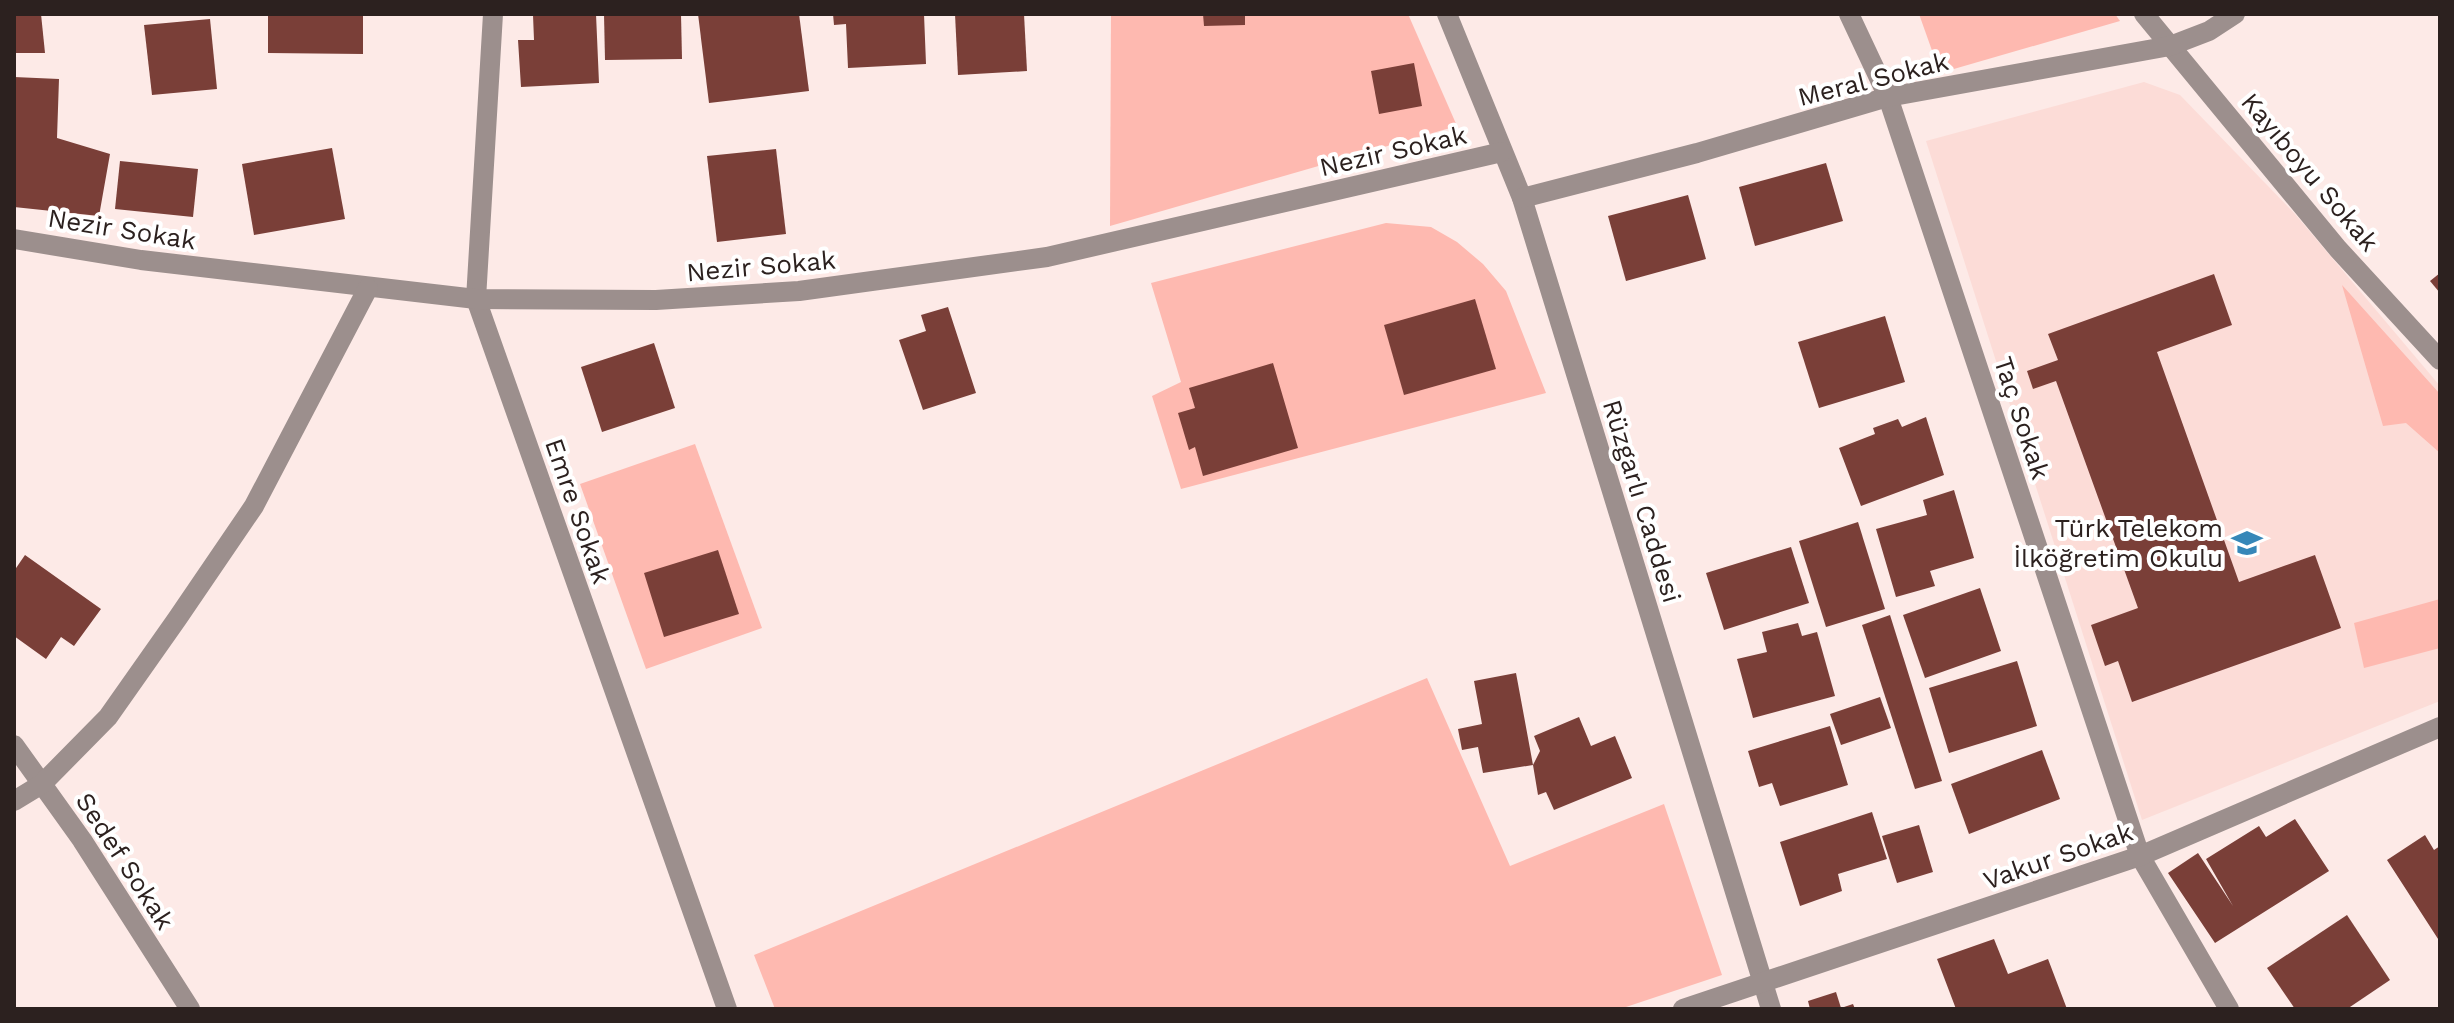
<svg xmlns="http://www.w3.org/2000/svg" width="2454" height="1023" font-family="'Work Sans',sans-serif">
	<rect width="100%" height="100%" fill="#fdeae7"/>
	<path fill="#fcdcd7" d="M2144,82L2180,95L2295,214L2440,386V701L2142,820L1926,141Z"/>
	<g fill="#feb9b0">
		<path d="M1111,14H1408L1457,126L1110,226Z"/>
		<path d="M1919,14H2115L2120,21L1940,73Z"/>
		<path d="M1386,223L1431,227L1457,242L1483,264L1506,291L1546,393L1181,489L1152,396L1181,382L1151,283Z"/>
		<path d="M2342,285L2440,394V453L2406,423L2383,426Z"/>
		<path d="M695,444L762,628L646,669L580,484Z"/>
		<path d="M2440,599V648L2364,668L2354,623Z"/>
		<path d="M1427,678L1510,866L1664,804L1722,975L1620,1009H775L754,955Z"/>
	</g>
	<g fill="#7a3f38">
		<path d="M14,14H41L45,53H14Z"/>
		<path d="M268,14H363V54L268,53Z"/>
		<path d="M562,14H596L599,83L521,87L518,40H534L533,15Z"/>
		<path d="M604,14H681L682,59L605,60Z"/>
		<path d="M698,14H799L809,91L709,103Z"/>
		<path d="M833,14H924L926,64L848,68L846,24L834,25Z"/>
		<path d="M955,14H1024L1027,71L958,75Z"/>
		<path d="M1203,14H1245V25L1204,26Z"/>
		<path d="M210,19L217,89L152,95L144,25Z"/>
		<path d="M1414,63L1422,106L1379,114L1371,71Z"/>
		<path d="M14,77L59,79L57,138L110,154L99,216L14,207Z"/>
		<path d="M332,148L345,219L254,235L242,164Z"/>
		<path d="M776,149L786,234L717,242L707,156Z"/>
		<path d="M120,161L198,169L193,217L115,209Z"/>
		<path d="M1826,163L1843,221L1755,246L1739,187Z"/>
		<path d="M1688,195L1706,259L1626,281L1608,216Z"/>
		<path d="M2440,273V293L2430,281Z"/>
		<path d="M2214,274L2232,325L2157,352L2239,582L2315,555L2341,628L2132,702L2118,661L2105,666L2091,625L2138,608L2056,381L2033,389L2027,371L2058,360L2048,334Z"/>
		<path d="M1475,299L1496,369L1404,395L1384,325Z"/>
		<path d="M948,307L976,393L923,410L899,340L926,331L921,315Z"/>
		<path d="M1885,316L1905,382L1819,408L1798,342Z"/>
		<path d="M654,343L675,408L602,432L581,367Z"/>
		<path d="M1273,363L1298,448L1203,476L1195,447L1189,450L1178,413L1195,408L1189,388Z"/>
		<path d="M1926,417L1944,475L1861,506L1839,448L1875,434L1873,428L1898,419L1902,427Z"/>
		<path d="M1954,490L1974,558L1930,571L1935,586L1896,597L1876,529L1927,515L1923,500Z"/>
		<path d="M1858,522L1885,609L1826,627L1799,541Z"/>
		<path d="M1791,547L1809,603L1724,630L1706,573Z"/>
		<path d="M718,550L739,614L664,637L644,573Z"/>
		<path d="M25,555L101,609L74,646L61,637L46,659L14,636V571Z"/>
		<path d="M1980,588L2001,651L1925,678L1903,615Z"/>
		<path d="M1890,615L1942,781L1915,789L1862,625Z"/>
		<path d="M1798,623L1802,636L1817,632L1835,696L1753,718L1737,659L1767,652L1762,632Z"/>
		<path d="M2017,661L2037,726L1949,753L1929,688Z"/>
		<path d="M1516,673L1533,765L1540,751L1534,736L1579,717L1591,746L1615,736L1632,778L1554,810L1546,792L1538,795L1533,765L1483,773L1478,747L1462,750L1458,729L1482,724L1474,681Z"/>
		<path d="M1880,697L1891,728L1841,745L1830,714Z"/>
		<path d="M1830,726L1848,785L1780,806L1772,783L1759,787L1748,751Z"/>
		<path d="M2042,750L2060,799L1969,834L1951,784Z"/>
		<path d="M1872,812L1887,859L1838,874L1842,891L1800,906L1780,842Z"/>
		<path d="M2295,819L2329,871L2215,943L2168,873L2198,853L2233,906L2206,859L2259,826L2266,837Z"/>
		<path d="M1919,825L1933,872L1897,883L1882,836Z"/>
		<path d="M2425,835L2434,850L2440,846V942L2387,860Z"/>
		<path d="M2347,915L2390,980L2347,1009H2295L2267,968Z"/>
		<path d="M1994,939L2008,974L2048,959L2067,1009H1956L1937,959Z"/>
		<path d="M1836,992L1841,1008L1853,1004L1855,1009H1810L1808,1001Z"/>
	</g>
	<g fill="none" stroke-linecap="round" stroke-linejoin="round">
		<g stroke="#9c8f8d" stroke-width="20">
			<path d="M493,14L476,299L727,1009"/>
			<path d="M1447,14L1522,198L1771,1009"/>
			<path d="M1849,14L1888,97L2140,856L2229,1009"/>
			<path d="M2144,14L2338,249L2440,360"/>
			<path d="M1522,198L1697,153L1888,97L2170,46L2209,31L2235,14"/>
			<path d="M14,239L141,260L476,299L656,300L799,291L1047,257L1502,152"/>
			<path d="M14,745L82,840L190,1009"/>
			<path d="M14,801L42,784L108,717L177,619L254,506L368,288"/>
			<path d="M1683,1009L2140,856L2440,727"/>
		</g>
	</g>
	<defs>
		<g id="school-bare" transform="scale(2.4)"><path d="M0-5L7-2L0 1L-7-2ZM-4 1L0 2.5L4 1V4Q0 6-4 4Z" fill="#3687b8" stroke="#fff" stroke-width="2.5" paint-order="stroke"/></g>
	</defs>
	<g fill-rule="evenodd">
		<use href="#school-bare" x="2247" y="543"/>
	</g>
	<g text-anchor="middle" stroke-width="8" stroke-linejoin="round" paint-order="stroke">
		<g font-size="26" fill="#2c211f" stroke="#fff">
			<text transform="translate(1873 79) rotate(-14)" y="9">Meral Sokak</text>
			<text transform="translate(1393 151) rotate(-13)" y="9">Nezir Sokak</text>
			<text transform="translate(2310 172) rotate(50)" y="9">Kayıboyu Sokak</text>
			<text transform="translate(122 229) rotate(9)" y="9">Nezir Sokak</text>
			<text transform="translate(761 266) rotate(-5)" y="9">Nezir Sokak</text>
			<text transform="translate(2022 418) rotate(72)" y="9">Taç Sokak</text>
			<text transform="translate(1642 501) rotate(73)" y="9">Rüzgarlı Caddesi</text>
			<text transform="translate(578 511) rotate(71)" y="9">Emre Sokak</text>
			<text transform="translate(2058 856) rotate(-19)" y="9">Vakur Sokak</text>
			<text transform="translate(125 861) rotate(57)" y="9">Sedef Sokak</text>
		</g>
		<g font-size="26" fill="#2c211f" stroke="#fff" text-anchor="end">
			<text x="2223" y="537">Türk Telekom<tspan x="2223" dy="30">İlköğretim Okulu</tspan></text>
		</g>
	</g>
	<rect width="2454" height="1023" fill="none" stroke="#2c211f" stroke-width="32"/>
</svg>
